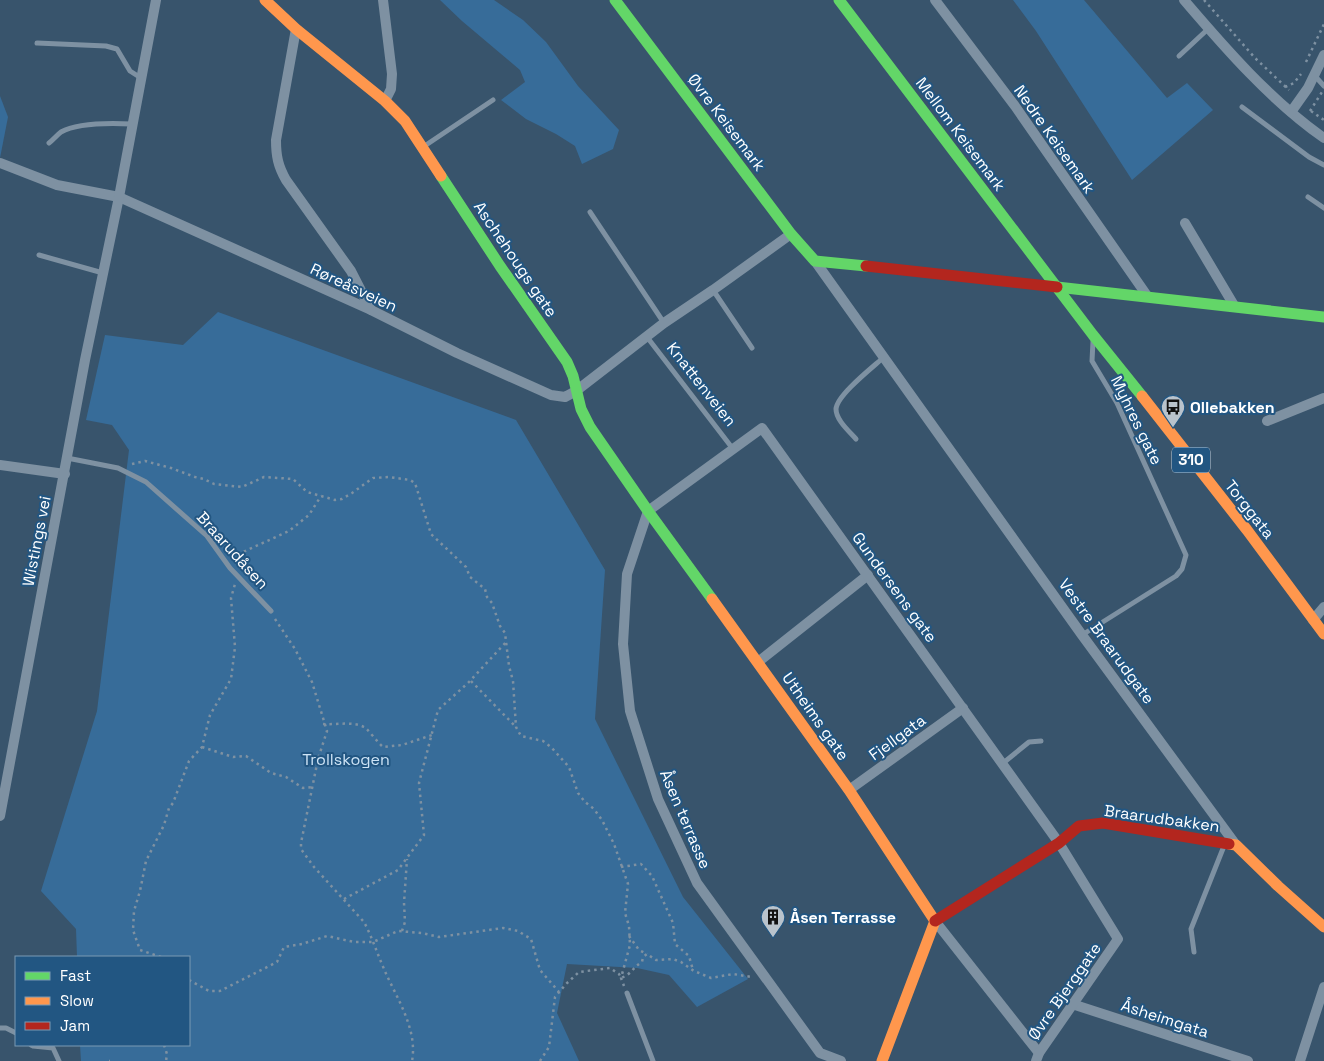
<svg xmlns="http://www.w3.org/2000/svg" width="1324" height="1061" font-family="'Space Grotesk',sans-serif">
	<rect width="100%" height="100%" fill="#38546c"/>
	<g fill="#376c99">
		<path d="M440,0H494L523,20L546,42L578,86L619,130L613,149L582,164L575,146L556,134L526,119L501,100L525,82L520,70L462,21Z"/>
		<path d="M1013,0H1084L1167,98L1187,83L1213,110L1132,180L1036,31Z"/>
		<path d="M0,96L8,117L0,158Z"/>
		<path d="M218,312L516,420L605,570L595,719L683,897L748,979L697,1007L669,975L637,968L567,964L557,1013L579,1061H81L80,1045H189V957H77L76,929L41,891L97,711L129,450L112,425L86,420L105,335L183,345Z"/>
	</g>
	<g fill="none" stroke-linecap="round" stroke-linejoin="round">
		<g stroke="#7e91a2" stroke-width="2.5" stroke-dasharray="2.5 4" stroke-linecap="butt">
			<path d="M1204,0L1255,58L1289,90"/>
			<path d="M1306,62L1324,24"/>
			<path d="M1285,87L1294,83L1301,74"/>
			<path d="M1310,111L1322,92"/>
			<path d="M1311,111L1324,120"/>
			<path d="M132,464L145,461L171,468L195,477L204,479L214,484L242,487L264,477L293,479L307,492L335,500L342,499L352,493L373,478L389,477L410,480L415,483L431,534L466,567L470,577L485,589L487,597L492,603L500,626L505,633L509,666L513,681L516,727L521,736L543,741L551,747L569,767L578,793L585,802L594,809L602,820L614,844L628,884L625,913L629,926L630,945L621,978L624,986"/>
			<path d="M232,557L289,531L309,515L321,496"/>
			<path d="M275,619L295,649L312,682L327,731L318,759L301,843V849L314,867L364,922C372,937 377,953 384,969C396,997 418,1029 412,1061"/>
			<path d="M471,681L515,726"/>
			<path d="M323,724C336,725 352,721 364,727C367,728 378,743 383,747L402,745L432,735"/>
			<path d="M202,747L233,757L246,756L271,773L286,777L303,788L313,787"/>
			<path d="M621,867L641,864L652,876L673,923L675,944L689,956L693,970"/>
			<path d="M344,899L398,870L424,835L419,783L438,710L469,682L507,641"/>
			<path d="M402,931L405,922L404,903L407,859"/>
			<path d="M629,936L639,950L647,954"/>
			<path d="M161,957L140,950L133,930L134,911L140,891L146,861L164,825L169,808L173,803L189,761L202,747L210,715L231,679L235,647L231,598L235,584"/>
			<path d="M189,980L209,991H220L277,962L284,947L302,944L327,936L354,942H373L398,931L422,933L439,937L503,928L518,931L531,939L540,970L559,992"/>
			<path d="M164,1045L167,1054L166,1061"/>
			<path d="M109,1061H110"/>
			<path d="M540,1061L549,1047L555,997L566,984L579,972L610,968L619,974L621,978C632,974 633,967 642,962L643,957L647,954L656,960L673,959L681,962L694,971L711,978L733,974L752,977"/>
		</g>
		<g stroke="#7e91a2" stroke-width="5">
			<path d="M37,43L106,46L117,49L130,71L141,78"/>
			<path d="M1179,56L1208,29"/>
			<path d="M1315,76L1324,86"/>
			<path d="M1242,107L1309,157L1324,165"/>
			<path d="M49,143C53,140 57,135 61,132C79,122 112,123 132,124"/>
			<path d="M423,147L493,100"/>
			<path d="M1308,197L1324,208"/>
			<path d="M590,212L664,323"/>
			<path d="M39,255L103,273"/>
			<path d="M713,290L752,348"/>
			<path d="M647,337L733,449"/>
			<path d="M856,439C849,431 836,420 836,409C837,395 873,367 884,357"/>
			<path d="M67,458L118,468L146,482L207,536L230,568L271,611"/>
			<path d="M1082,635L1176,576L1182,569L1186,555L1117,403L1092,361L1093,341"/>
			<path d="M1002,764L1029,742L1041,741"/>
			<path d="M1194,952L1191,929L1224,846"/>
			<path d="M627,993L653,1061"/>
			<path d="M0,1028H6L16,1033"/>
			<path d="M31,1045L33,1046L53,1048L59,1061"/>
		</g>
		<g stroke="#7e91a2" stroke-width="10">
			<path d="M383,0L392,74L391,89L385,101"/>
			<path d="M935,0L1015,106L1148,297"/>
			<path d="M1184,0C1225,48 1271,101 1324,138"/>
			<path d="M296,29L276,140C276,156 278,166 286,180L351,271L371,310"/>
			<path d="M1291,112L1308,88L1324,55"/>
			<path d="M0,163L57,185L119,197L371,310L457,353L551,395L565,397L576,391L664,323L713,290L791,234"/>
			<path d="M1185,223L1235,307"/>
			<path d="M815,261L1082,635L1236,845"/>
			<path d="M1267,421L1324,398"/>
			<path d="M0,465L65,474"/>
			<path d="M1313,620L1324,607"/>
			<path d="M758,662L868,575"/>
			<path d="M849,790L963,708"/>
			<path d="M0,816L85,360L119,197L156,0"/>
			<path d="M935,921L1039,1053"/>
			<path d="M1072,1004L1248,1061"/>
			<path d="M841,1061L820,1053L697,883L658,799L630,711L623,644L627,574L648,511L762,428L1059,843L1118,939L1039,1053L1036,1061"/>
			<path d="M1300,1061L1324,987"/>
		</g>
		<g stroke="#63d668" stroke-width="11">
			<path d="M615,0L791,234L815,261L866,266"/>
			<path d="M839,0L1093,335L1142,396"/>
			<path d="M441,176L500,266L567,362L573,376L581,409L590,427L648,511L712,599"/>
			<path d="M1057,287L1324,317"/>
		</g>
		<g stroke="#ff974d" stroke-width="11">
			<path d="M265,0L296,29L385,101L405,121L441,176"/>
			<path d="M1142,396L1247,530L1324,634"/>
			<path d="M712,599L849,790L935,921"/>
			<path d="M1229,844L1236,845L1278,886L1324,927"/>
			<path d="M882,1061L935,921"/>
		</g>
		<g stroke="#b3261e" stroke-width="11">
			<path d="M866,266L1057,287"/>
			<path d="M935,921L1059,843L1079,826L1103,823L1229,844"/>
		</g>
	</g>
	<defs>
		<g id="bus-pin" transform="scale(1.25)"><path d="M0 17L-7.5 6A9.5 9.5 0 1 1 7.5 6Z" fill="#b9c3cc" stroke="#225682"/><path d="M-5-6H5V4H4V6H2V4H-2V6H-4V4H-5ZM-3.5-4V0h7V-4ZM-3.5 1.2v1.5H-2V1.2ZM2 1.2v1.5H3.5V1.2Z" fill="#111"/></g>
		<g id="building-pin" transform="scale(1.25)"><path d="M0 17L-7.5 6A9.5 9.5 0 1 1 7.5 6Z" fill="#b9c3cc" stroke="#225682"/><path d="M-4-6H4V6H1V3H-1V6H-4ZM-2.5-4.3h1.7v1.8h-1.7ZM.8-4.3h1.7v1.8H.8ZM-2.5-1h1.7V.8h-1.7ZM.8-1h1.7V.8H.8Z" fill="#111"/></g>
	</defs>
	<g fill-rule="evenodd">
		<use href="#bus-pin" x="1173" y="407"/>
		<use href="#building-pin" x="773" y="917"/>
	</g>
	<g text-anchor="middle" stroke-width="4" stroke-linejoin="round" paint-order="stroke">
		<rect fill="#225682" stroke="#bdccda" stroke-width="1" x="1172" y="447.5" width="38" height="25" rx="4"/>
		<g font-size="15" font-weight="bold" fill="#fff">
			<text x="1191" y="465">310</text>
		</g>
		<g font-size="16" fill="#fff" stroke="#225682">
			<text transform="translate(727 122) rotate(53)" y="6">Øvre Keisemark</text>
			<text transform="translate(961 134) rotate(53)" y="6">Mellom Keisemark</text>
			<text transform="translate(1055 139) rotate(55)" y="6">Nedre Keisemark</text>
			<text transform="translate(516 259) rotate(56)" y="6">Aschehougs gate</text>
			<text transform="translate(354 287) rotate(25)" y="6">Røreåsveien</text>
			<text transform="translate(702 384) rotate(52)" y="6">Knattenveien</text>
			<text transform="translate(1137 420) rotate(64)" y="6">Myhres gate</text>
			<text transform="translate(1250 509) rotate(52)" y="6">Torggata</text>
			<text transform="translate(36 541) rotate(-79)" y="6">Wistings vei</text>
			<text transform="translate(233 550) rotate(48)" y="6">Braarudåsen</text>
			<text transform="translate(895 587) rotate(54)" y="6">Gundersens gate</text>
			<text transform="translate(1107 641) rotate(54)" y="6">Vestre Braarudgate</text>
			<text transform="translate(816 716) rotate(55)" y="6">Utheims gate</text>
			<text transform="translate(897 737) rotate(-36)" y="6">Fjellgata</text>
			<text transform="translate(1162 818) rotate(8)" y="6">Braarudbakken</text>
			<text transform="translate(686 819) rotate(67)" y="6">Åsen terrasse</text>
			<text transform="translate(1064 991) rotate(-55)" y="6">Øvre Bjerggate</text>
			<text transform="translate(1165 1018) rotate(18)" y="6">Åsheimgata</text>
		</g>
		<g font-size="16" font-weight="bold" fill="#fff" stroke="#225682" text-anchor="start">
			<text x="1190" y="413">Ollebakken</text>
			<text x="790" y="923">Åsen Terrasse</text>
		</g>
		<g font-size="16" fill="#cee4f6" stroke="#225682">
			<text x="346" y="765">Trollskogen</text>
		</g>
	</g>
	<rect x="15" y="956" width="175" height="90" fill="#225682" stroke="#7a9ab4"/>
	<rect x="25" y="972" width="25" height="8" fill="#63d668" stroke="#7a9ab4"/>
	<text x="60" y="981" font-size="15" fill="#ffffff">Fast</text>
	<rect x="25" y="997" width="25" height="8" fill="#ff974d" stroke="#7a9ab4"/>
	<text x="60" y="1006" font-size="15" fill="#ffffff">Slow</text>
	<rect x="25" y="1022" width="25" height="8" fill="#b3261e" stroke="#7a9ab4"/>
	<text x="60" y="1031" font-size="15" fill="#ffffff">Jam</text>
</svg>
